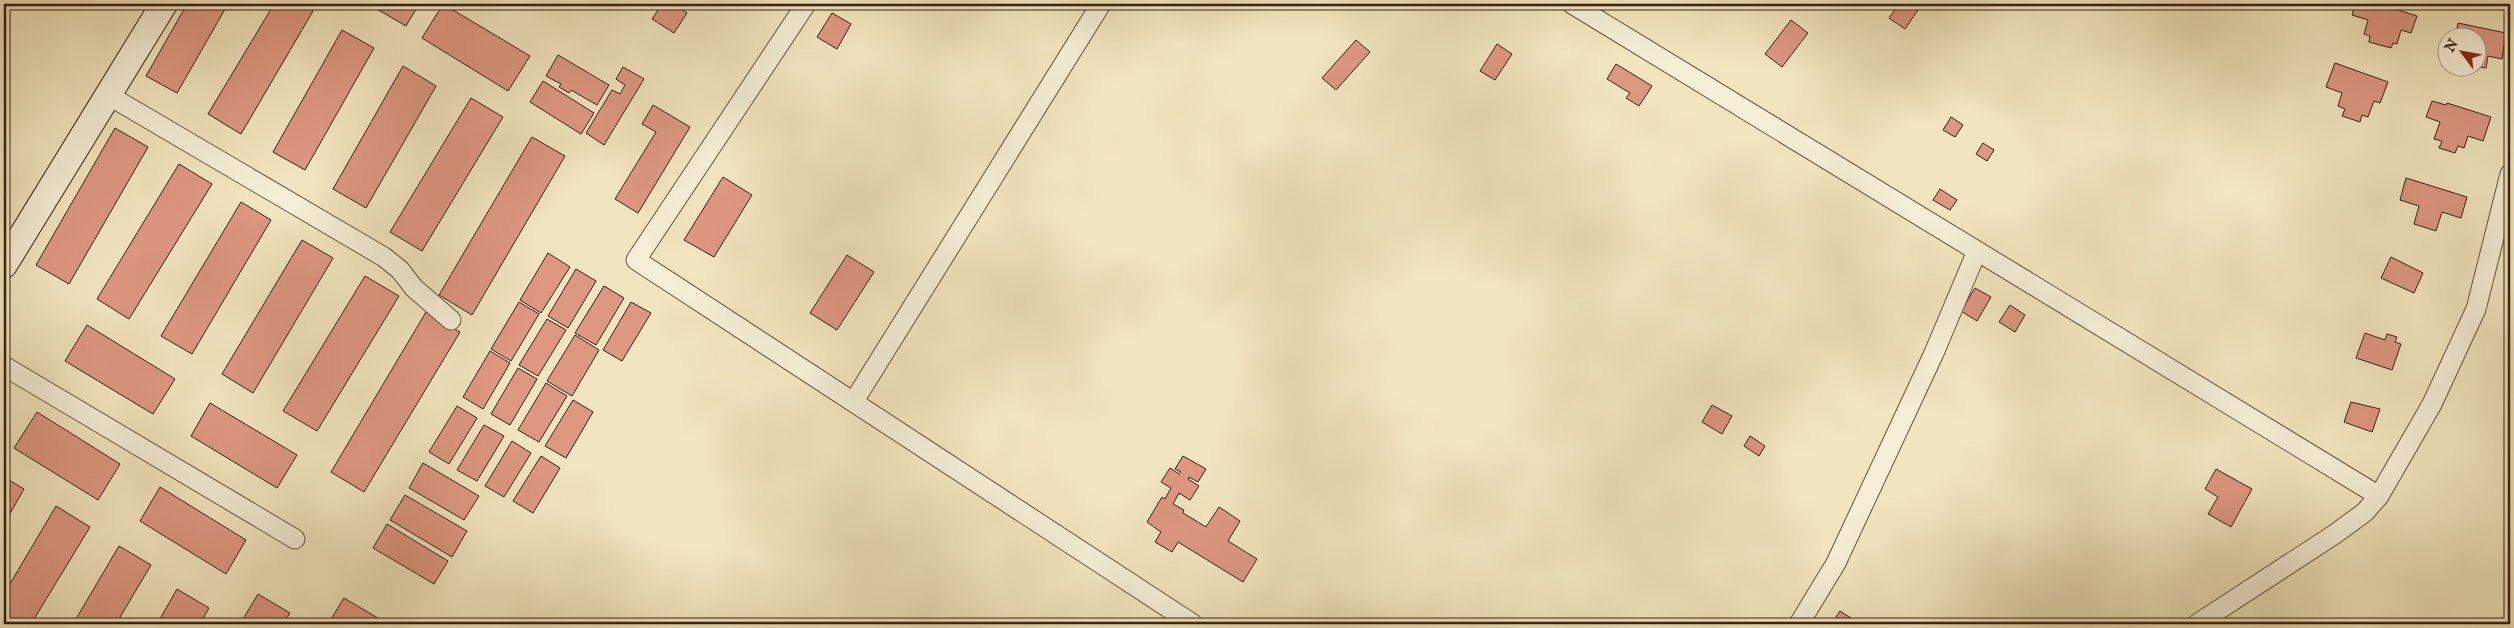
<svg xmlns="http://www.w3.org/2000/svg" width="2514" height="628" font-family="'IM FELL English',serif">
	<rect width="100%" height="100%" fill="#f1e5bf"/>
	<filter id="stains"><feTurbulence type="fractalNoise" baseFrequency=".004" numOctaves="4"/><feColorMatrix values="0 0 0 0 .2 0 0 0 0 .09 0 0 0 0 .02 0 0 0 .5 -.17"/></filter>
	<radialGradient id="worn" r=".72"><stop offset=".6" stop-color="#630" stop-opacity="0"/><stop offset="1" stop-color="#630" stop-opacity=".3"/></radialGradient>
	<g fill="#de9783" stroke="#352210">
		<path d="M187,4H228L177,93L146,76Z"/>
		<path d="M274,4H302L313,11L241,134L208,114Z"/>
		<path d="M368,4H419L406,26Z"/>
		<path d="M443,4L530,56L508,91L422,38Z"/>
		<path d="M662,4H673L687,13L674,33L652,19Z"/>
		<path d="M1899,4H1922L1905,29L1889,18Z"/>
		<path d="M2355,4H2379L2417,16L2411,33L2401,30L2397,44L2393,43L2391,48L2369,42L2370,36L2364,34L2368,20L2352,15Z"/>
		<path d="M832,13L851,24L837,49L817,37Z"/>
		<path d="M1791,20L1808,33L1782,67L1765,54Z"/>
		<path d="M2458,23L2506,33L2502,59L2488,56L2486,68L2476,67V38H2455Z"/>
		<path d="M342,30L374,48L305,170L273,152Z"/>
		<path d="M1356,40L1370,52L1336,90L1322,78Z"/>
		<path d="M1497,44L1512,54L1495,80L1480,71Z"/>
		<path d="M558,55L609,85L597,105L571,90L569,93L559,87L561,84L546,76Z"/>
		<path d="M2335,63L2388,82L2380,103L2374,101L2368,117L2362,115L2360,122L2342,116L2345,109L2338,106L2342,93L2326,87Z"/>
		<path d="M1616,64L1652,86L1639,106L1626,98L1630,93L1607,79Z"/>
		<path d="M403,66L436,86L366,208L333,189Z"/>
		<path d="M623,67L644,79L604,145L586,133L612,90L620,94L625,85L616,79Z"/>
		<path d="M543,81L594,113L581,134L530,102Z"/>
		<path d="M471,98L503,117L422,251L390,232Z"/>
		<path d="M2432,101L2446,105L2447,103L2491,117L2483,141L2468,136L2464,148L2458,146L2455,153L2439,148L2442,141L2434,139L2440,122L2426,117Z"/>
		<path d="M653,105L690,127L638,213L615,199L656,132L642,124Z"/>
		<path d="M1951,117L1963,125L1955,137L1943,130Z"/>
		<path d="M115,128L148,147L69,284L36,265Z"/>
		<path d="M532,137L565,156L472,315L439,295Z"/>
		<path d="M1983,143L1994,150L1987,161L1976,154Z"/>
		<path d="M179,164L212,184L129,319L97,299Z"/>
		<path d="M723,177L752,195L714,257L684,240Z"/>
		<path d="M2406,178L2467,197L2461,218L2442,212L2436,231L2414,224L2419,206L2400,200Z"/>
		<path d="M1940,189L1957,200L1950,210L1933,200Z"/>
		<path d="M241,202L271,220L192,354L161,336Z"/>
		<path d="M302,240L333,258L253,393L222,374Z"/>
		<path d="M548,253L570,267L541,313L520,300Z"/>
		<path d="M847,255L874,272L837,330L810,313Z"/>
		<path d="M2391,257L2423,273L2414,293L2381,278Z"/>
		<path d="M576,269L596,281L568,328L548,316Z"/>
		<path d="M365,276L399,296L317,431L283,411Z"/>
		<path d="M604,286L624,298L596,345L575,333Z"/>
		<path d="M1975,288L1991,297L1977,321L1961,311Z"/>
		<path d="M519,302L539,314L511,361L491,349Z"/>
		<path d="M631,302L651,313L622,361L603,350Z"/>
		<path d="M2010,305L2025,315L2015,332L1999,322Z"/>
		<path d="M426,312L460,332L364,492L331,472Z"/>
		<path d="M547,319L566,330L538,376L519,365Z"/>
		<path d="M87,325L175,379L153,414L65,361Z"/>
		<path d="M2365,333L2385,340L2387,334L2397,337L2395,342L2401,344L2392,370L2356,358Z"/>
		<path d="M575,335L599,350L572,396L547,381Z"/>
		<path d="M490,351L510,363L483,409L463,397Z"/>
		<path d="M518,368L537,379L510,425L491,414Z"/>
		<path d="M546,383L567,396L539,442L518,430Z"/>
		<path d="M573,400L593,412L566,458L545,446Z"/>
		<path d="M2351,402L2380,409L2372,432L2344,422Z"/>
		<path d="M210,403L297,455L277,488L191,436Z"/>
		<path d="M1712,405L1732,416L1722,434L1702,422Z"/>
		<path d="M457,406L477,418L449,464L429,452Z"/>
		<path d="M37,412L120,464L98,500L14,448Z"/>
		<path d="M484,425L504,436L477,481L457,470Z"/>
		<path d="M1750,436L1765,446L1759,456L1744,446Z"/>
		<path d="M512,441L531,453L504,497L485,486Z"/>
		<path d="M541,456L560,468L533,513L513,501Z"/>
		<path d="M1183,456L1206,469L1198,482L1189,477L1188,479L1199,486L1190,500L1179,493L1173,504L1184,510L1183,513L1206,527L1219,507L1240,521L1228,541L1257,559L1243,582L1178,542L1172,552L1155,542L1161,532L1147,522L1162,497L1165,499L1171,488L1161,482L1170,468L1179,474L1181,472L1175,469Z"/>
		<path d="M423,463L479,496L464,520L409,488Z"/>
		<path d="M2216,469L2252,489L2231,527L2208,514L2218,497L2205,489Z"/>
		<path d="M4,477L24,489L4,524Z"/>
		<path d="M160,487L246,540L226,574L140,521Z"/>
		<path d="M405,495L467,531L452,557L390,520Z"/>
		<path d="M56,506L90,527L31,624H4V594Z"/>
		<path d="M387,524L448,561L434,584L373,548Z"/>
		<path d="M119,546L151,565L116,624H73Z"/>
		<path d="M177,589L209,608L200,624H157Z"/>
		<path d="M258,594L290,613L283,624H240Z"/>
		<path d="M344,598L388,624H340L331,619Z"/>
		<path d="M1840,611L1860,624H1831Z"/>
	</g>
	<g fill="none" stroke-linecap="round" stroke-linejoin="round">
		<g stroke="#64533c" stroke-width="21">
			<g id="street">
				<path d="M806,4L636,260L1193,624"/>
				<path d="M1572,4L2379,496"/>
				<path d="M108,95L384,257L400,270L414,288L451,320"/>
				<path d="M4,366L295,539"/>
				<path d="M854,401L1101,4"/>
				<path d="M1799,624L1836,563L1934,353L1977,251"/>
				<path d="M2197,624L2335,534L2365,512L2379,496L2432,404L2476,309L2510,174"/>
			</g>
		</g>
		<g stroke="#352210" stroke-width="28">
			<path id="secondary" d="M4,265L164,4"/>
		</g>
		<use href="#street" stroke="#f6eed5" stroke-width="19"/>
		<use href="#secondary" stroke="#f6eed5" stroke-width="26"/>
	</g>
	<rect width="2514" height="628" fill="none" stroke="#f1e5bf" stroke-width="20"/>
	<rect x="5" y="5" width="2504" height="618" fill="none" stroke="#352210" stroke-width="2.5"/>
	<rect x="10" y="10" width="2494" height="608" fill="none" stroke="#352210"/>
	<g transform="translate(2462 52) rotate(302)"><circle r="24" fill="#f6eed5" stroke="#a99c86"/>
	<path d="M0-4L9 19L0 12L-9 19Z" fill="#8f2418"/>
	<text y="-8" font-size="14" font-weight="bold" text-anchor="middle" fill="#352210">N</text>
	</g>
	<rect width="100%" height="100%" filter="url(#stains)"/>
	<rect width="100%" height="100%" fill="url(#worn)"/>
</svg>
